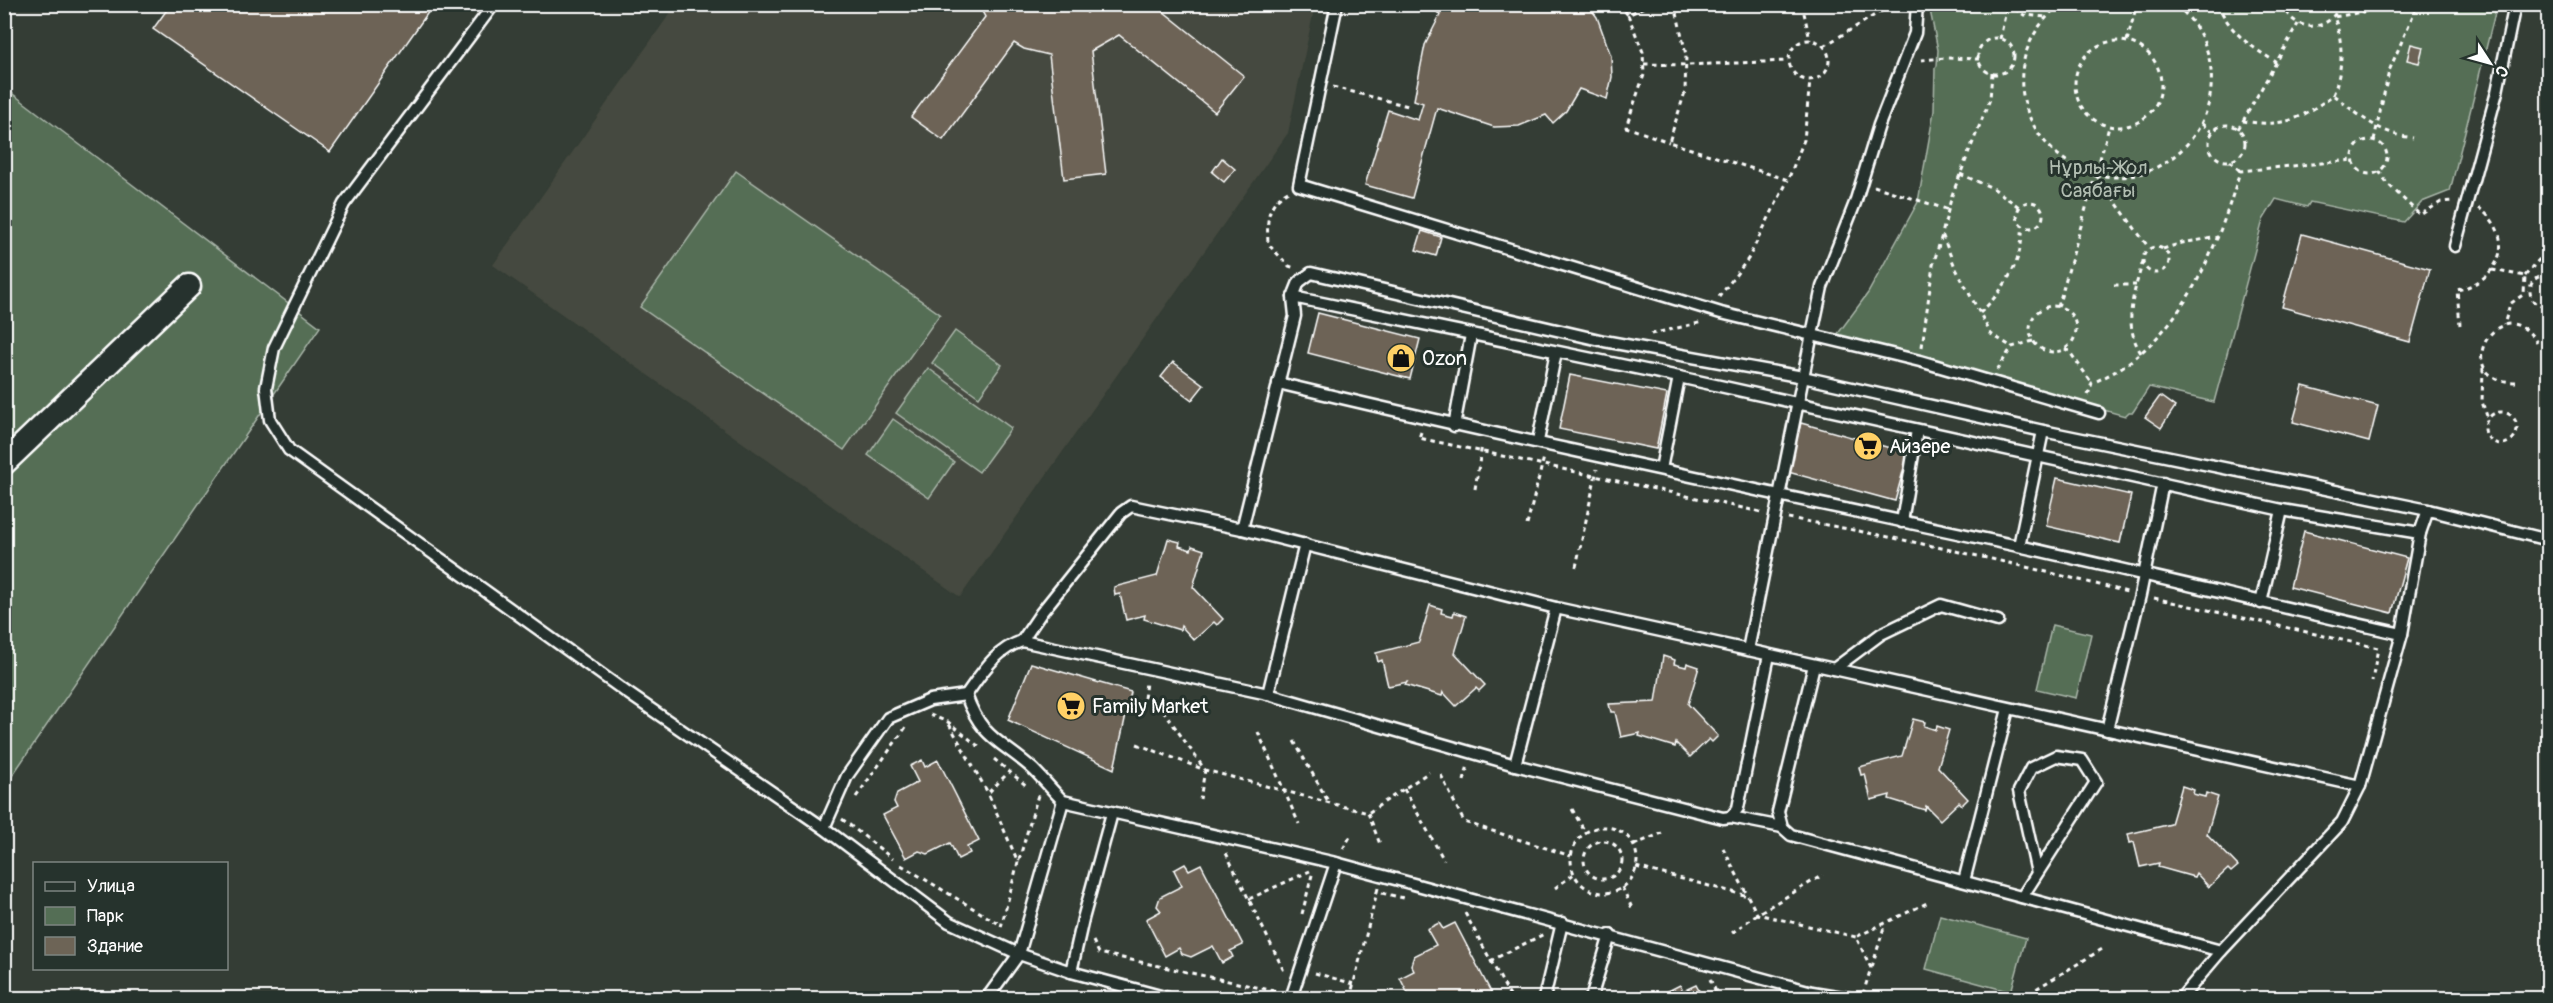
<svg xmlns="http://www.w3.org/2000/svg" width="2553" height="1003" font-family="Pangolin,sans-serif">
	<rect width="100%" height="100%" fill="#343d35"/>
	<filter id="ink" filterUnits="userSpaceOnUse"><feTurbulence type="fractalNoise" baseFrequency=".0167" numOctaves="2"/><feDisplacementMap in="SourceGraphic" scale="12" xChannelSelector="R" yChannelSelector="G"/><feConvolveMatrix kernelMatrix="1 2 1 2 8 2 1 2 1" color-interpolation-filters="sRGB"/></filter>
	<g filter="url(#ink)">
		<path fill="#45493f" d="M676,5H1315L1288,133L960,597L493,265Z"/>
		<g fill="#546e55" stroke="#aab6aa" stroke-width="1.5">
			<path d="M1929,5H2497L2450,191L2422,202L2404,222L2310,202L2307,207L2276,199L2263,220L2214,402L2149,387L2133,412H2129L2125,416L1837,335L1868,293L1918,202L1934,111L1935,68L1937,66L1938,50Z"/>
			<path d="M5,88L320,327L5,786Z"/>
			<path d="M736,171L940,314L844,450L640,307Z"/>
			<path d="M955,331L1002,365L979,397L932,363Z"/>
			<path d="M928,368L1011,428L979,472L896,413Z"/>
			<path d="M893,419L954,462L929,498L868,455Z"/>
			<path d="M2052,625L2091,634L2076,698L2037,689Z"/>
			<path d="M1940,915L2026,938L2011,992L1926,969Z"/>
		</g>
		<g fill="#6d6456" stroke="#fff" stroke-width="1.5">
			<path d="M171,4H434L330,152L153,29Z"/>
			<path d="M978,4H1079L1087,13L1096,4H1154L1244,76L1215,112L1119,35L1091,51L1106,174L1064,179L1049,55L1024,49L1014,43L943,140L911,117L985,17Z"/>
			<path d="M1429,4H1587L1597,17L1611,56L1612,77L1607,99L1579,89L1566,111L1553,123L1546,115L1519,126L1494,127L1437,108L1412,198L1365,185L1388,110L1418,120L1423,103L1414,100L1425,45L1440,15Z"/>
			<path d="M2411,44L2423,47L2419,63L2407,60Z"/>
			<path d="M1222,158L1235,169L1224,182L1212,172Z"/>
			<path d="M1422,231L1441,237L1436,256L1416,250Z"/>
			<path d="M2302,234L2430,269L2410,342L2282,307Z"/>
			<path d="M1318,313L1420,339L1410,379L1308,353Z"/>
			<path d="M1173,362L1204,385L1192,400L1161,377Z"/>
			<path d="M1570,375L1667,394L1656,449L1559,429Z"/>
			<path d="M2303,386L2378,406L2369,442L2293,422Z"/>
			<path d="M2160,396L2175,407L2161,428L2145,417Z"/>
			<path d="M1801,423L1908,453L1895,501L1788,472Z"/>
			<path d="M2057,478L2131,495L2120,543L2046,526Z"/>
			<path d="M2304,531L2407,558L2392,613L2290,587Z"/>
			<path d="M1168,539L1180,542L1179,546L1191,550L1192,546L1204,550L1193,587L1223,619L1217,625L1214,622L1194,640L1181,626L1180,630L1144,619L1145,615L1126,620L1120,594L1115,595L1114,587L1157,576Z"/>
			<path d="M1430,605L1442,609L1441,613L1453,616L1454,612L1466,616L1455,653L1485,685L1479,691L1476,688L1456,706L1443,692L1442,696L1405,685L1407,682L1388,686L1382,660L1378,662L1376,653L1419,642Z"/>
			<path d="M1663,656L1675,660L1674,664L1686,667L1687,663L1699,667L1688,704L1718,736L1712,742L1709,739L1690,757L1676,743L1675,747L1639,736L1640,733L1621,737L1615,712H1611L1609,704L1656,702Z"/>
			<path d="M1031,663L1131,692L1114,769L1008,720Z"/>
			<path d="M1913,719L1925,722L1924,726L1936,730L1937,726L1949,730L1938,767L1968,799L1962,805L1959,802L1940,820L1926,806L1925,810L1889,799L1890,795L1871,800L1865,774L1861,775L1859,767L1902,756Z"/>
			<path d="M922,760L925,767L938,760L979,841L967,847L970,853L958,859L950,843L928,854L919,851L906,858L883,815L897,808L894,802L897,793L918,782L910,766Z"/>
			<path d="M2182,786L2194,790L2193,794L2205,797L2206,793L2218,797L2207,834L2238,866L2231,872L2228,869L2209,887L2196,873L2194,877L2158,867L2159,863L2140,867L2134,842L2130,843L2128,834L2171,824Z"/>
			<path d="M1185,864L1189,870L1201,864L1243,945L1230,951L1233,957L1222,963L1213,946L1191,957L1182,954L1179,948L1165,956L1146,919L1161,911L1157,906L1160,897L1182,886L1174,870Z"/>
			<path d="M1439,923L1443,929L1455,923L1494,998H1410L1400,978L1414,971L1411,965L1414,956L1436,945L1427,929Z"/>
			<path d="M1680,985L1683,991L1696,985L1703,998H1672L1668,991Z"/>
		</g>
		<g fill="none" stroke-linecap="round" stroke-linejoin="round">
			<g stroke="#fff" stroke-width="15">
				<g id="lane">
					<path d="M494,4L344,204L274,348L266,388L270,420L289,450L626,692L824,828L949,922L1019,954L1071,972"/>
					<path d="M1337,4L1299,185L1721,313L1920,361L2099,413"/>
					<path d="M1917,4L1915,33L1879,125L1855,203L1822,287L1803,377L2043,431L2428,510"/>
					<path d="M2455,246L2497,92L2515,4"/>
					<path d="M1293,297L1299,282L1311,273L1604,341L1803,377L1748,650L1556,608L1242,529L1131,506L1121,513L1041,613L1022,641L1268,694L1515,765"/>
					<path d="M1278,383C1524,442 1771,493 2018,546C2147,574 2274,606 2402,634"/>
					<path d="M1454,426L1471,335"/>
					<path d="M1538,441L1556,352"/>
					<path d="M1661,469L1679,377"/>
					<path d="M1902,522L1917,430"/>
					<path d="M1242,529L1295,316L1293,297L1679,377L2282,510L2420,533L2402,634L2360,786L2342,822L2221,951L2181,998"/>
					<path d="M2420,533L2428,510L2548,540"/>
					<path d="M2019,546L2043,431"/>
					<path d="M2261,603L2282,510"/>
					<path d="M1556,608L1515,765L1723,818L1731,817L1738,808L1769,655"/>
					<path d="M1022,641C995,650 982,673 966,695C982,740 1002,741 1034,770C1044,780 1053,791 1063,801L1336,863L1812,992L1849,998"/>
					<path d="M1748,650L1834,669L1881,634L1941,605L1998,621"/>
					<path d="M1814,665L1778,812L1782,827L1791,835L2221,951"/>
					<path d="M1834,669L2360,786"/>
					<path d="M1268,694L1305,544"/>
					<path d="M2107,730L2140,595L2163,483"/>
					<path d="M1112,813L1083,919L1071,972L1168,998"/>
					<path d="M1731,817L1782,827"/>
					<path d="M824,828L847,776L888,718L930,700L966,695"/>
					<path d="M1964,881L2008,709"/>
					<path d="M2022,897L2096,782L2082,760L2056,756L2031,768L2019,791L2037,873"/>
					<path d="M987,998L1019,954L1063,801"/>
					<path d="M1291,998L1336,863"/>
					<path d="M1544,998L1562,923"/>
					<path d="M1591,998L1610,935"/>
				</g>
			</g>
			<g stroke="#fff" stroke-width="27">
				<path id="street" d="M4,463L189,286"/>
			</g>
			<g stroke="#fff" stroke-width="3" stroke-dasharray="4.5 4.5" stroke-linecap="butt">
				<path d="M1619,4L1628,15L1650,4"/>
				<path d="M1675,4L1686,55L1685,92L1669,142L1788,180L1804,140L1810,81"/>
				<path d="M1802,4L1810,40"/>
				<path d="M2007,4L2024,15L2046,17"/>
				<path d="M2060,4C1957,92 2084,235 2179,152C2198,135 2209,113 2211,88C2214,56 2200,23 2174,4"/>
				<path d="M2218,4C2229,32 2251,47 2276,62"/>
				<path d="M2282,4C2293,33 2330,34 2340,4"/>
				<path d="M1628,15L1643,52L1644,75L1626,127L1669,142"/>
				<circle cx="1996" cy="56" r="18"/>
				<path d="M2000,39L2007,5"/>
				<circle cx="1809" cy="60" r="20"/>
				<circle cx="2118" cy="84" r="43"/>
				<path d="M2127,41L2137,4"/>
				<path d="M1824,46L1893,4"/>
				<path d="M1921,60L1945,58L1979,59"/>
				<path d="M1644,64L1686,65L1788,61"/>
				<path d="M1992,73L1990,99L1952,195L1942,234L1955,267L1991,334L2012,347"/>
				<path d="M1333,87L1408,106"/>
				<path d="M2333,95C2343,70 2344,42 2334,17L2379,9L2418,5"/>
				<path d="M2243,121L2298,24"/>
				<path d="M2202,124L2213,133"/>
				<circle cx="2227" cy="143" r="18"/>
				<path d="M2238,129L2243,121C2284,128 2301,119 2333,95C2361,116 2377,133 2413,138"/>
				<path d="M2374,140L2389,71L2417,6"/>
				<circle cx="2370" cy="157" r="17"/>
				<path d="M2230,161L2240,171"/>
				<path d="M2379,171L2386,182L2420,215L2441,202L2453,201"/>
				<path d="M1960,174L1993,188L2019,207"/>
				<path d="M2096,175L2149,248"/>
				<path d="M1874,186L1949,210"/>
				<path d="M1288,191C1266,204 1267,220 1268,244L1289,266L1295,268"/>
				<circle cx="2030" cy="215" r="13"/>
				<circle cx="2156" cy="260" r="13"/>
				<path d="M2163,249L2182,243L2218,237"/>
				<path d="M2492,270L2525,276L2524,294L2510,304L2504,325"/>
				<path d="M2525,276L2543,255H2548"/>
				<path d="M2548,276C2523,273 2525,310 2548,306"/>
				<path d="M2114,285H2136"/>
				<path d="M1719,297L1748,259L1788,180"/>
				<circle cx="2053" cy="329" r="23"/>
				<path d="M2058,307L2109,127"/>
				<path d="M1980,313C2004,290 2024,260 2022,226"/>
				<path d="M2460,325L2457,290C2500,281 2518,237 2479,208"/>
				<path d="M1651,334L1703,322"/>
				<path d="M1922,347L1933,265L1942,235"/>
				<path d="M2065,349L2069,351L2092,383"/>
				<path d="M2141,353C2122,323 2134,293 2143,261"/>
				<path d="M2483,368L2482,402L2488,419"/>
				<path d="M1997,370L2012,347L2033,341"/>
				<path d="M2516,382C2444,381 2502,284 2537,343"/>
				<path d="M2088,395L2092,383C2177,348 2216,254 2240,171L2353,160"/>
				<circle cx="2501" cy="428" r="16"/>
				<path d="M1421,432L1419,438L1761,512"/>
				<path d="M1475,489L1482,445"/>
				<path d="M1788,518C1902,538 2015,563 2127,592"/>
				<path d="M1527,525L1544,457"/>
				<path d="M1576,567L1597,469"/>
				<path d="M2154,598L2378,648L2372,681"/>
				<path d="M1143,707L1146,682"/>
				<path d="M1163,710L1205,770L1368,813L1429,772"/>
				<path d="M930,715L948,722L982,749"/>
				<path d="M949,724L988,793"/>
				<path d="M1258,732L1299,824"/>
				<path d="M1294,741L1329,803"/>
				<path d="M1137,744L1205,770L1200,799"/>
				<path d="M994,759L1028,787"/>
				<path d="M1441,775L1464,822L1571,856"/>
				<path d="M1464,781L1468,765"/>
				<path d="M1404,789L1444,860"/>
				<path d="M856,797L906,727"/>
				<path d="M1572,809L1585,832"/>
				<path d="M1368,813L1380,844"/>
				<path d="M842,819L893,859"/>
				<circle cx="1604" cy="860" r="33"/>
				<circle cx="1603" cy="860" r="19"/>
				<path d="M1634,845L1662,833"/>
				<path d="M1723,848L1757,914L1856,937"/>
				<path d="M1343,849L1350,837"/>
				<path d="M1226,853L1284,971"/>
				<path d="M1019,860L1038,795"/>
				<path d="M901,865L1001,925"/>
				<path d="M1636,867L1748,896"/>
				<path d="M1622,887L1632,908"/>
				<path d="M1378,888L1377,892L1408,899"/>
				<path d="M1555,888L1574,874"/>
				<path d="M1249,899L1310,871"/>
				<path d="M1465,913L1511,998"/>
				<path d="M1302,914L1313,871"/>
				<path d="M1001,927L1018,862L988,793L1009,772"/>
				<path d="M1732,933L1757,914L1823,875"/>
				<path d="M1093,941L1099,953L1279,992"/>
				<path d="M1490,961L1544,934"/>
				<path d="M1872,967L1885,924"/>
				<path d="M1315,973L1354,984"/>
				<path d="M1710,979L1719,998"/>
				<path d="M1863,994L1871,968L1856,937L1929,902"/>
				<path d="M1005,995L1019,998"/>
				<path d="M1350,998L1377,892"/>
				<path d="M2021,998L2104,948"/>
			</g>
			<use href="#lane" stroke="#26332d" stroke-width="10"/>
			<use href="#street" stroke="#26332d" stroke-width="22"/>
		</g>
	</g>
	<defs>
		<g id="shop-disc" transform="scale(1.5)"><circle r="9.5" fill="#ffd166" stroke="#26332d"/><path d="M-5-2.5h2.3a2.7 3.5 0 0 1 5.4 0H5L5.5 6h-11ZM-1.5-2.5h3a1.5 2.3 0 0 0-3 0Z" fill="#111"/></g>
		<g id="supermarket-disc" transform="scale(1.5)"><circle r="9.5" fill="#ffd166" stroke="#26332d"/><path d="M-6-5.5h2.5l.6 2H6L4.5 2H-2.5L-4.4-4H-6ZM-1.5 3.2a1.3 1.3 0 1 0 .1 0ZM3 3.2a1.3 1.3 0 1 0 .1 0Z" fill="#111"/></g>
	</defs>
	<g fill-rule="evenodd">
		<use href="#shop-disc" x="1401" y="358"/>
		<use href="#supermarket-disc" x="1868" y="446"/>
		<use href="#supermarket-disc" x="1071" y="706"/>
	</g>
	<g text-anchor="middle" stroke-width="6" stroke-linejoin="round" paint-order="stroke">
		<g font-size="20" fill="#b2beb2" stroke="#26332d">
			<text x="2098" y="174">Нұрлы-Жол<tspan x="2098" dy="23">Саябағы</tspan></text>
		</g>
		<g font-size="20" fill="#fff" stroke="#26332d" text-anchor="start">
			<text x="1422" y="365">Ozon</text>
			<text x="1889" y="453">Айзере</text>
			<text x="1092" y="713">Family Market</text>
		</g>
	</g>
	<rect width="2553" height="1003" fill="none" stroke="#26332d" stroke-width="24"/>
	<rect x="12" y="12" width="2529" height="979" fill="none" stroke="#fff" stroke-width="2" filter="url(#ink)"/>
	<rect x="33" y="862" width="195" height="108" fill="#26332d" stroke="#7d8581" stroke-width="1.5"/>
	<rect x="45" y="882" width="30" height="9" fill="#26332d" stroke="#7d8581" stroke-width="1.5"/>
	<text x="87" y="892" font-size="18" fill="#ffffff">Улица</text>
	<rect x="45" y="907" width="30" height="18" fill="#546e55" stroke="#7d8581" stroke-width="1.5"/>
	<text x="87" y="922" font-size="18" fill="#ffffff">Парк</text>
	<rect x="45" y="937" width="30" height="18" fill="#6d6456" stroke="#7d8581" stroke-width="1.5"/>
	<text x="87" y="952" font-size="18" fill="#ffffff">Здание</text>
	<g transform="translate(2490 63) rotate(126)" stroke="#26332d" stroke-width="4.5" paint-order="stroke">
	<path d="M0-4.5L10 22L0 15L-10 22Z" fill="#ffffff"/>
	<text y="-9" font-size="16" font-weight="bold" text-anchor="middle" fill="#ffffff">С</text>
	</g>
</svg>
